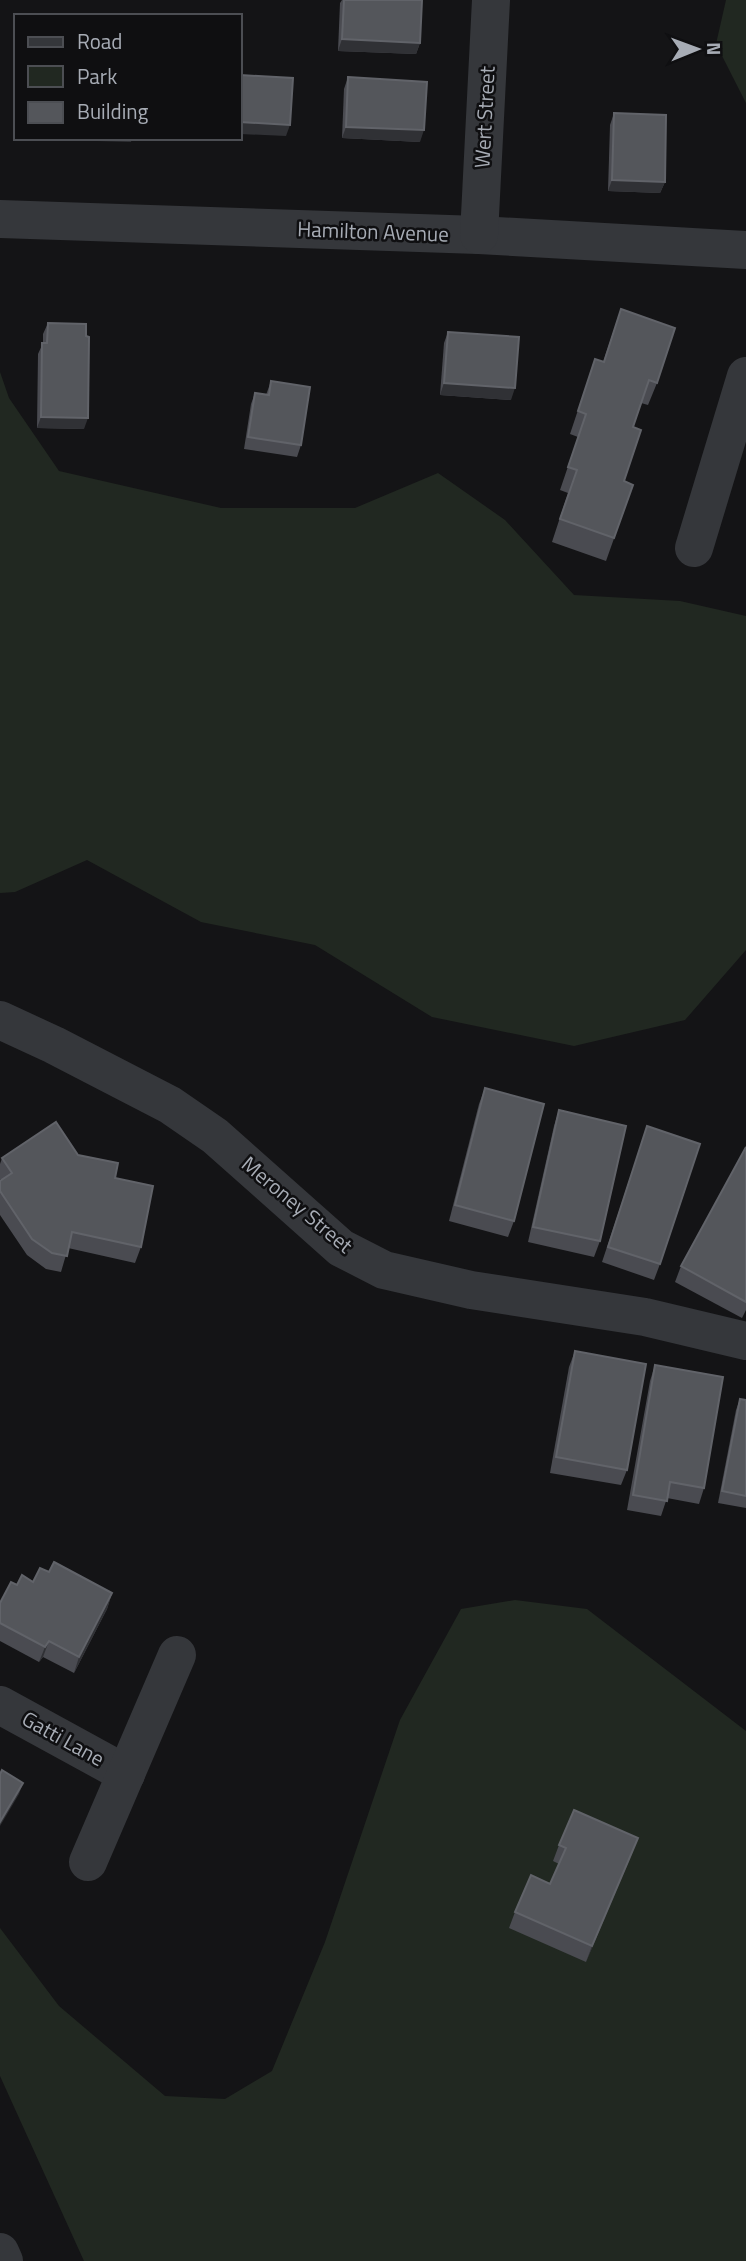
<svg xmlns="http://www.w3.org/2000/svg" width="746" height="2261" font-family="'Titillium Web',sans-serif">
	<rect width="100%" height="100%" fill="#141416"/>
	<g fill="#212821">
		<path d="M726,0H746V103L716,44Z"/>
		<path d="M0,372L9,398L59,471L221,508H355L438,473L505,520L574,595L680,601L746,616V950L685,1020L574,1046L432,1017L315,945L201,922L87,860L15,892L0,893Z"/>
		<path d="M515,1600L587,1609L746,1731V2261H84L0,2076V1928L59,2006L165,2096L225,2099L272,2071L325,1942L400,1720L461,1609Z"/>
	</g>
	<g fill="none" stroke-linecap="round" stroke-linejoin="round">
		<g stroke="#35373b" stroke-width="38">
			<path d="M0,219L479,235L746,250"/>
			<path d="M479,235L491,0"/>
			<path d="M694,548L746,376"/>
			<path d="M0,1020L54,1045L170,1105L215,1136L341,1248L384,1270L471,1290L645,1317L746,1341"/>
			<path d="M0,1705L126,1774"/>
			<path d="M88,1862L177,1655"/>
			<path d="M0,2252L4,2261"/>
		</g>
	</g>
	<g fill="#4a4b51">
		<path d="M342,0H422L420,43L416,54L338,51L340,3Z"/>
		<path d="M348,77L420,142L342,138L344,89Z"/>
		<path d="M614,113L665,182L660,193L608,191L610,125Z"/>
		<path d="M621,309L657,383L648,405L641,403L633,427L624,481L633,485L606,561L552,542L568,493L560,490L578,437L570,434L595,359L603,362Z"/>
		<path d="M48,323L86,336L84,429L37,428L38,354L43,343V334Z"/>
		<path d="M448,332L511,400L440,395L444,343Z"/>
		<path d="M271,381L301,445L297,457L244,449L251,404L255,393L266,395Z"/>
		<path d="M485,1088L514,1221L508,1237L449,1221L479,1104Z"/>
		<path d="M559,1110L600,1241L594,1257L528,1242L554,1126Z"/>
		<path d="M642,1142L660,1264L654,1280L602,1262Z"/>
		<path d="M746,1147V1310L742,1318L675,1282L681,1266Z"/>
		<path d="M78,1155L115,1178L141,1247L135,1263L68,1248L61,1272L46,1269L27,1255L0,1215V1181L1,1180L0,1179V1164L2,1158Z"/>
		<path d="M575,1351L627,1470L621,1485L550,1473L569,1367Z"/>
		<path d="M655,1365L704,1488L699,1504L667,1498L661,1516L627,1510L650,1381Z"/>
		<path d="M740,1399L746,1400V1508L718,1503L736,1410Z"/>
		<path d="M49,1572L112,1593L107,1609L74,1673L43,1657L39,1662L0,1641V1603L17,1585L33,1582Z"/>
		<path d="M638,1838L586,1962L509,1928L515,1912L550,1884L559,1864L553,1861L559,1845Z"/>
	</g>
	<g fill="#303135">
		<path d="M342,39L420,43L416,54L338,51Z"/>
		<path d="M240,122L290,125L286,136L240,134Z"/>
		<path d="M346,127L424,130L420,142L342,138Z"/>
		<path d="M63,138H132L131,142L63,140Z"/>
		<path d="M612,180L665,182L660,193L608,191Z"/>
		<path d="M444,383L515,388L511,400L440,395Z"/>
		<path d="M41,417L88,418L84,429L37,428Z"/>
		<path d="M112,1593L107,1609L74,1673L79,1657Z"/>
		<path d="M49,1641L43,1657L39,1662L45,1647Z"/>
		<path d="M23,1783L19,1794L0,1826V1822Z"/>
		<path d="M638,1838L632,1854L586,1962L592,1946Z"/>
	</g>
	<g fill="#54565b" stroke="#616369" stroke-width="2">
		<path d="M344,0H422L420,43L342,39Z"/>
		<path d="M160,14L204,16H160Z"/>
		<path d="M240,75L293,78L290,125L240,122Z"/>
		<path d="M348,77L427,82L424,130L346,127Z"/>
		<path d="M614,113L666,115L665,182L612,180Z"/>
		<path d="M621,309L675,328L657,383L649,380L633,427L641,430L624,481L633,485L614,538L560,519L577,470L568,467L586,414L578,411L595,359L604,362Z"/>
		<path d="M48,323L86,324V336L89,337L88,418L41,417L42,343H47Z"/>
		<path d="M448,332L519,337L515,388L444,383Z"/>
		<path d="M271,381L310,387L301,445L248,437L255,393L269,395Z"/>
		<path d="M485,1088L544,1104L514,1221L455,1205Z"/>
		<path d="M559,1110L626,1126L600,1241L533,1227Z"/>
		<path d="M56,1122L78,1155L118,1163L115,1178L153,1186L141,1247L72,1232L67,1256L52,1253L32,1239L0,1191V1181L12,1173L2,1158Z"/>
		<path d="M647,1126L700,1144L660,1264L608,1247Z"/>
		<path d="M746,1147V1302L681,1266Z"/>
		<path d="M575,1351L646,1364L627,1470L556,1457Z"/>
		<path d="M655,1365L723,1377L704,1488L670,1482L667,1501L633,1495Z"/>
		<path d="M740,1399L746,1400V1496L722,1491Z"/>
		<path d="M54,1562L112,1593L79,1657L49,1641L45,1647L0,1623V1603L11,1582L17,1585L22,1575L33,1582L40,1568L49,1572Z"/>
		<path d="M2,1770L23,1783L0,1822V1774Z"/>
		<path d="M574,1810L638,1838L592,1946L515,1912L531,1875L550,1884L566,1848L559,1845Z"/>
	</g>
	<g text-anchor="middle" stroke-width="5" stroke-linejoin="round" paint-order="stroke">
		<g font-size="21" fill="#a7acb5" stroke="#0f0f11">
			<text transform="translate(485 117) rotate(-87)" y="7">Wert Street</text>
			<text transform="translate(373 232) rotate(2)" y="7">Hamilton Avenue</text>
			<text transform="translate(297 1205) rotate(40)" y="7">Meroney Street</text>
			<text transform="translate(63 1739) rotate(29)" y="7">Gatti Lane</text>
		</g>
	</g>
	<rect x="14" y="14" width="228" height="126" fill="#0f0f11" stroke="#4c4e53" stroke-width="2"/>
	<rect x="28" y="37" width="35" height="10" fill="#35373b" stroke="#4c4e53" stroke-width="2"/>
	<text x="77" y="49" font-size="21" fill="#a7acb5">Road</text>
	<rect x="28" y="66" width="35" height="21" fill="#212821" stroke="#4c4e53" stroke-width="2"/>
	<text x="77" y="84" font-size="21" fill="#a7acb5">Park</text>
	<rect x="28" y="102" width="35" height="21" fill="#54565b" stroke="#4c4e53" stroke-width="2"/>
	<text x="77" y="119" font-size="21" fill="#a7acb5">Building</text>
	<g transform="translate(697 49) rotate(89)" stroke="#0f0f11" stroke-width="5" paint-order="stroke">
	<path d="M0-5L12 26L0 18L-12 26Z" fill="#a7acb5"/>
	<text y="-10" font-size="19" font-weight="bold" text-anchor="middle" fill="#a7acb5">N</text>
	</g>
</svg>
